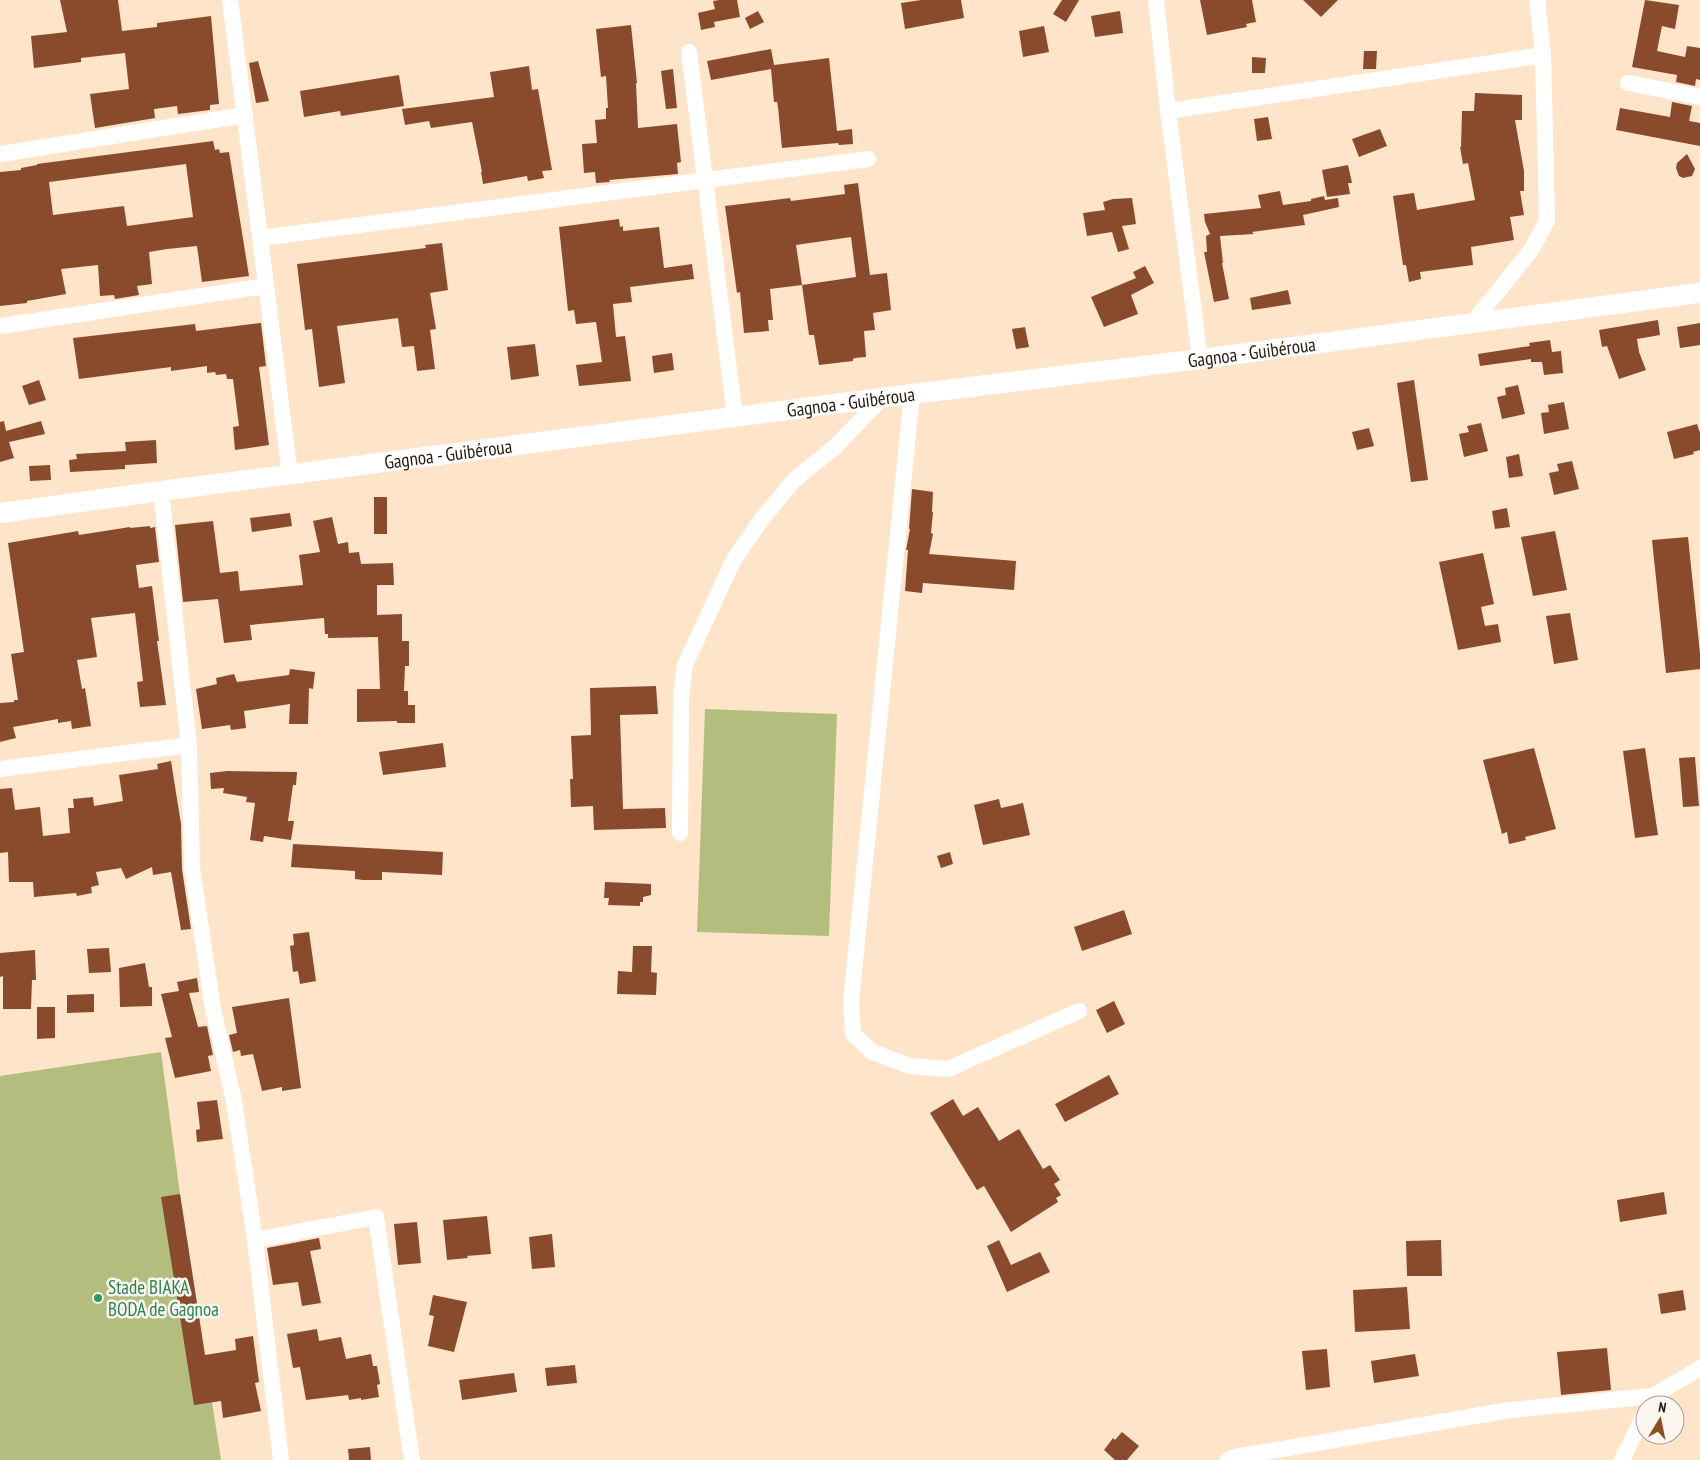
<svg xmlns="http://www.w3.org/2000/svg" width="1700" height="1460" font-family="'PT Sans Narrow',sans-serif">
	<rect width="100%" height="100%" fill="#fee4c9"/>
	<g fill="#b3be7e">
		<path d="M705,709L837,714L829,936L697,932Z"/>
		<path d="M161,1052L180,1194L221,1460H0V1076Z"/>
	</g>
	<g fill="#8a4b2c" fill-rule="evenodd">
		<path d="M60,0H118L122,31L157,27V23L211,16L219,104L210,105V110L178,114L177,106L154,109L155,118L95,128L90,94L129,89L125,53L81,58V62L34,68L31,36L67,32Z"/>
		<path d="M719,0H737L740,17L714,22L715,27L701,30L698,13L715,9L713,1Z"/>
		<path d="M921,0H961L964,18L905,29L901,3Z"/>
		<path d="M1062,0H1079L1066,22L1053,14Z"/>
		<path d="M1200,0H1252L1256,22L1246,24L1247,27L1207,35Z"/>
		<path d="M1303,0H1338L1321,17Z"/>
		<path d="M1645,0L1679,5L1675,29L1662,26L1657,51L1685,57L1687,46L1700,48V80L1696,79L1695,86L1676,82L1677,75L1632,67Z"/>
		<path d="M758,11L764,22L750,29L745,18Z"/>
		<path d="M1120,11L1123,33L1095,37L1091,16Z"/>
		<path d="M631,25L637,83H636L638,128L677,124L681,162L677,163L678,174L609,180L610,182L596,183L595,172L584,173L582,144L597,143L595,120L606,119V108H608L606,76L601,77L596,29Z"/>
		<path d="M1044,26L1049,52L1023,57L1019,31Z"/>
		<path d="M771,49L774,65L829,58L837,131L852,129L853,144L839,145L838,143L782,148L778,107L777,102H774L771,69L711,80L707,61Z"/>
		<path d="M1364,51H1377L1376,69H1363Z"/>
		<path d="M1252,57L1266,58L1265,73H1252Z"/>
		<path d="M258,61L269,101L256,103L249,63Z"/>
		<path d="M529,66L532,90L538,89L552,170L542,171L544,178L528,181L527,176L483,184L481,172H482L472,122L431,128L429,121L405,125L402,109L494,97L490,72Z"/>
		<path d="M673,69L677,108L666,109L661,71Z"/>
		<path d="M399,75L404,106L341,116L340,111L304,117L300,91Z"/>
		<path d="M1475,93L1522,95V120H1515L1524,171V191H1520L1524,215L1510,217L1514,240L1471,247L1473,265L1420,272L1421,279L1409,282L1406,265H1403L1393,196L1414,193L1417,210L1475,200L1468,163L1463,164L1460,147H1461L1462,111H1474Z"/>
		<path d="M1672,102L1692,106L1689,121L1700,123V146L1616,130L1620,108L1670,117Z"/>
		<path d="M1268,117L1272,139L1257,141L1254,119Z"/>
		<path d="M1380,129L1387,146L1359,157L1352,139Z"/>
		<path d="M213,141L215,150L219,149L220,153L229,152L249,276L202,282L197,246L167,249L149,252L152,284L137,286L139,295L115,299L114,295L100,296L98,265L61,269L66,294L27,301V303L0,306V172L21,170V168L37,165V164ZM186,164L193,217L127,226L124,206L53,215L49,182Z"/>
		<path d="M1687,154L1695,169L1692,176L1683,178L1679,176L1676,168L1677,163Z"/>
		<path d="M1348,165L1352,183H1348L1350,194L1327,197L1322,170Z"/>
		<path d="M858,183L870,275L887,273L891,310L873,313L875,330L864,331L866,357L855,358L853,359V361L819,365L814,335H809L802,285L856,277L851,237L796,245L802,285L770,289L773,320H768L769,331L744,333L740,292L737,293L725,206L790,198L791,201L845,194L844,185Z"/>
		<path d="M1280,191L1283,205L1311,201V199L1324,196L1325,200L1338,198L1339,207L1303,215L1305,225L1252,232L1254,234L1220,236L1223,263H1222L1229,299L1214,302L1204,252H1207L1206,236L1210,234L1205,222L1204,214L1261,208L1258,195Z"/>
		<path d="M1132,198L1136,224L1122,226L1129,249L1118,252L1112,232L1087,236L1083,213L1105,210L1103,202L1113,199Z"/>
		<path d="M619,219L620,227L623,226V231L659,227L664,268L692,264L694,279L630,287L632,302L613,304L616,337L625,336L631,381L579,386L576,365L602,362L596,322L576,324L574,310L568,311L559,227Z"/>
		<path d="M442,243L448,290L430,293L436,329L430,330L435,369L417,371L414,346L402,347L398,318L337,326L345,383L319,387L312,329L305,330L297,264L426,248L425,245Z"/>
		<path d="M1145,266L1154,283L1131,295L1138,314L1104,327L1091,297L1136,278L1133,272Z"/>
		<path d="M1288,290L1291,304L1252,310L1250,298Z"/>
		<path d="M1658,320L1660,335L1637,339L1639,352L1646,370L1619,379L1607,346L1602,347L1599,330Z"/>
		<path d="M261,323L266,366L259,367L269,445L235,450L233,427L239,426L233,379H227L226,374L216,375L215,372L207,373V366L171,371V367L79,379L73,338L195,324L196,331Z"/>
		<path d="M1700,323V345L1680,348L1677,327Z"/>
		<path d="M1025,327L1029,347L1016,349L1012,329Z"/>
		<path d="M1550,340L1552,352L1561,351L1563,373L1544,375L1542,362H1531V359L1480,366L1478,354L1530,346L1529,343Z"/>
		<path d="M535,344L539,376L511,380L507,347Z"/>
		<path d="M672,353L674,370L654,373L652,356Z"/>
		<path d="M39,380L46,400L29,405L22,386Z"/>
		<path d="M1414,380L1428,480L1411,482L1397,383Z"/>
		<path d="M1518,385L1525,414L1502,419L1497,397L1506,395L1505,388Z"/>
		<path d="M1564,402L1569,429L1544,434L1541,413L1549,412L1548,405Z"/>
		<path d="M4,421L6,431L41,421L45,434L9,442L14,458L0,462V422Z"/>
		<path d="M1481,423L1488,451L1464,457L1459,434L1469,432L1467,426Z"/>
		<path d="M1697,424L1700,433V450L1693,452L1694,454L1674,459L1667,432Z"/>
		<path d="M1369,428L1374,446L1357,450L1352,432Z"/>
		<path d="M156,440L157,463L125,465V469L70,472L69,460L77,459L76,454L126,451L125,442Z"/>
		<path d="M1519,454L1523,476L1509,478L1506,457Z"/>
		<path d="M1572,461L1579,489L1554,495L1549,473L1559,471L1557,464Z"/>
		<path d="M50,465L51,480L30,481L29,466Z"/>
		<path d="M912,489L933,492L932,512H933L931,533L933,534L929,554L1016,561L1014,590L923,583L922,593L905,591L908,550H906L910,529H909Z"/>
		<rect x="374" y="497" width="13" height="37"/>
		<path d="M1507,508L1510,527L1495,529L1492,511Z"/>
		<path d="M290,513L292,526L252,532L250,518Z"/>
		<path d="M332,517L338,544L348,542L349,553L359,552L361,564L393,563L394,585H377V615L402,614V641H409V666H405L404,691H408V705H415V723H397V721L357,722V689H380L378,637L328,638V634H325L324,618L250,625L252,640L224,643L218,599L183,602L175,525L213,521L220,573L238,571L240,591L303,585L299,555L320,552L313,521Z"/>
		<path d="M150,526V528L155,527L159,562L136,565L139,588L152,586L159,641H157L166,705L140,707L137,682L143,681L135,613L91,618L97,657L77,660L82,689L85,688L91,726L72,729L71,721L58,723V719L13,727L16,738L0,742V703L14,702V700H18L11,654L24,652L8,543L78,531L79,535L130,527V528Z"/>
		<path d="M1555,531L1567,590L1533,596L1521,537Z"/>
		<path d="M1688,537L1700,653V669L1666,673L1652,540Z"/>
		<path d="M1483,553L1494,604L1481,607L1485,626L1498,624L1501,642L1458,650L1439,562Z"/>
		<path d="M1570,613L1578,660L1554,664L1546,616Z"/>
		<path d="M290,669L315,672L313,689L309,688L308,724H289L290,704L244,711L246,728L231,730L230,725L202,729L196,689L217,684L216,678L234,674L237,682L289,675Z"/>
		<path d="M656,686L658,714L620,715L623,809L665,808L666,828L594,830L593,806L571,807L570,779H573L571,736L591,735L590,688Z"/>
		<path d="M443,743L446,767L383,775L379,752Z"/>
		<path d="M1534,748L1556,829L1525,837L1526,840L1509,844L1507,832L1502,834L1483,760Z"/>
		<path d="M1645,748L1658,835L1635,838L1623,751Z"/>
		<path d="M1695,757L1699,806L1683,807L1679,758Z"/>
		<path d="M171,761L181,824L182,869L191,929L181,930L171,872L153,875L152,867L126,879L121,868L96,872L99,885L91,887L92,893L77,896L76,893L34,897L33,882H9L8,852L0,853V789L12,788L15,810L40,807L43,836L70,833L68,808H74L73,799L93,797L94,806L123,801L119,775L158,769L157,764Z"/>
		<path d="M227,771L297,772L296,785H293L288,821H294L291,840L264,836L263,842L250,840L255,803L246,802L247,797L223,793L224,788L211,789L210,773Z"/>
		<path d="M999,799L1001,808L1023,803L1030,835L983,845L974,805Z"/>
		<path d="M293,844L443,852L442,875L382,872V880H363L355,879V871L291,867Z"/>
		<path d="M950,852L953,864L941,868L937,856Z"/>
		<path d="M605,882L651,884V895L643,897V902H640V906L608,905L609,898H604Z"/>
		<path d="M1124,910L1132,934L1082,951L1074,927Z"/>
		<path d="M309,932L316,981L300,984L298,971L293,972L290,946L294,945L293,934Z"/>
		<path d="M633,946H652L651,972L657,973L656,995L617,994L618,971L632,972Z"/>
		<path d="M109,948L111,972L89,973L87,949Z"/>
		<path d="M35,950L36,980H32L31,1009H3V976L0,977V953Z"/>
		<path d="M145,963L149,987H152V1006L120,1007L119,968Z"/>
		<path d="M197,978L199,992L189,993L198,1027L207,1026L213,1055L208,1056L211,1071L175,1078L165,1038L172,1037L161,994L179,991L177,982Z"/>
		<path d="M94,994V1012L67,1013V995Z"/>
		<path d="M289,998L301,1088L282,1091V1087L262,1091L253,1054L241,1056L240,1050L233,1052L229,1035L237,1033L232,1007Z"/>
		<path d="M1114,1001L1125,1024L1107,1033L1096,1010Z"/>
		<path d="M37,1007H55V1038L37,1039Z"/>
		<path d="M1109,1075L1119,1094L1065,1122L1055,1104Z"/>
		<path d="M953,1099L963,1116L978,1107L999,1141L1019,1129L1043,1169L1050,1165L1060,1180L1054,1184L1061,1195L1056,1198L1058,1202L1011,1232L984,1186L977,1190L930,1113Z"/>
		<path d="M217,1100L223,1139L197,1142L196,1130L200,1129L197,1102Z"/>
		<path d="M1664,1192L1667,1214L1620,1222L1617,1200Z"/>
		<path d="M180,1194L205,1355L236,1350L235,1339L253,1336L259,1382L255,1383L261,1411L223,1418L221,1401L194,1405L161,1197Z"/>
		<path d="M487,1216L491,1254L467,1256L468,1258L447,1260L443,1220Z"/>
		<path d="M417,1222L421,1263L398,1265L394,1224Z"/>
		<path d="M552,1234L555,1267L532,1269L529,1237Z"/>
		<path d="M319,1238L321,1249L310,1251L321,1303L302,1306L298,1282L273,1285L267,1248Z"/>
		<path d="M999,1240L1011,1265L1040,1252L1050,1272L1007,1292L987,1246Z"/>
		<path d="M1441,1240L1442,1276H1407L1406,1241Z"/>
		<path d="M1407,1287L1410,1329L1355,1332L1353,1290Z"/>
		<path d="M1683,1290L1686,1310L1661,1314L1658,1294Z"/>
		<path d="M433,1295L467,1302L454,1352L428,1346L434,1316L429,1315Z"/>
		<path d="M317,1329L319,1341L341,1337L346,1359L371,1354L373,1366H377L380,1384L377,1385L379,1397L361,1400V1398L349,1400L348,1395L306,1400L300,1367L293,1368L287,1334Z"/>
		<path d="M1607,1348L1611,1390L1561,1395L1557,1352Z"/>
		<path d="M1327,1349L1330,1387L1306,1390L1302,1351Z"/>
		<path d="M1415,1354L1419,1376L1374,1383L1371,1361Z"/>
		<path d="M575,1365L577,1383L547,1386L545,1368Z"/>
		<path d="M514,1373L517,1392L462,1400L459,1380Z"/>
		<path d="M1122,1432L1139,1446L1127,1460H1115L1104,1450L1113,1438L1115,1440Z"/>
		<path d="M370,1447L371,1460H349L348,1449Z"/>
	</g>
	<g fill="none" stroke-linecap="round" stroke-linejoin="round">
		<g stroke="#fff" stroke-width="16">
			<path d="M230,0L290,475"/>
			<path d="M1156,0L1168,111L1200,359"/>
			<path d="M689,52L735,417"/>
			<path d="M1628,83L1700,97"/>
			<path d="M1168,111L1543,55"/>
			<path d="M0,154L245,115"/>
			<path d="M260,238L868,159"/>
			<path d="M1473,322L1532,249L1547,220L1543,55L1537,0"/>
			<path d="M0,326L266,286"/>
			<path d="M912,394L851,1002L853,1034L872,1052L910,1066L948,1069L1079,1011"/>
			<path d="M161,491L189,745L192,868L213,1009L234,1101L255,1240L281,1460"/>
			<path d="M0,769L189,745"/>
			<path d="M680,833L681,696L685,665L733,561L761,520L794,480L836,446L882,398"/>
			<path d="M255,1240L376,1217L412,1460"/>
			<path d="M1649,1405L1653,1396L1700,1368"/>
			<path d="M1228,1460L1235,1457L1510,1410L1653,1396"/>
			<path d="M1622,1460L1645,1413"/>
		</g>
		<path stroke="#fff" stroke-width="20" id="s1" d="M0,513L161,491L912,394L1200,359L1700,293"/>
	</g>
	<circle fill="#2e9e5b" stroke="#fbf6f0" stroke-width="2" cx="98" cy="1298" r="5"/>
	<g text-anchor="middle" stroke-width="5" stroke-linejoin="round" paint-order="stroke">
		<g font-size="19" fill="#231a10" stroke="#fbf6f0">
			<text dy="7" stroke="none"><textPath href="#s1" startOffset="1262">Gagnoa - Guibéroua</textPath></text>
			<text dy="7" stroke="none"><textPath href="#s1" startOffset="858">Gagnoa - Guibéroua</textPath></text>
			<text dy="7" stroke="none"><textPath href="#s1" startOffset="452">Gagnoa - Guibéroua</textPath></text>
		</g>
		<g font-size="19" fill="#27864d" stroke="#fbf6f0" text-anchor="start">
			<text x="108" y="1294">Stade BIAKA<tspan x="108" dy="22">BODA de Gagnoa</tspan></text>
		</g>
	</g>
	<g transform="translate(1660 1420) rotate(10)"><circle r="24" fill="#fbf6f0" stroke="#a59e96"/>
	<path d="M0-4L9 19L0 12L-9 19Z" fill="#914f1e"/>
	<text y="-8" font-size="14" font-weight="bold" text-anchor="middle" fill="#231a10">N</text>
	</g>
</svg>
